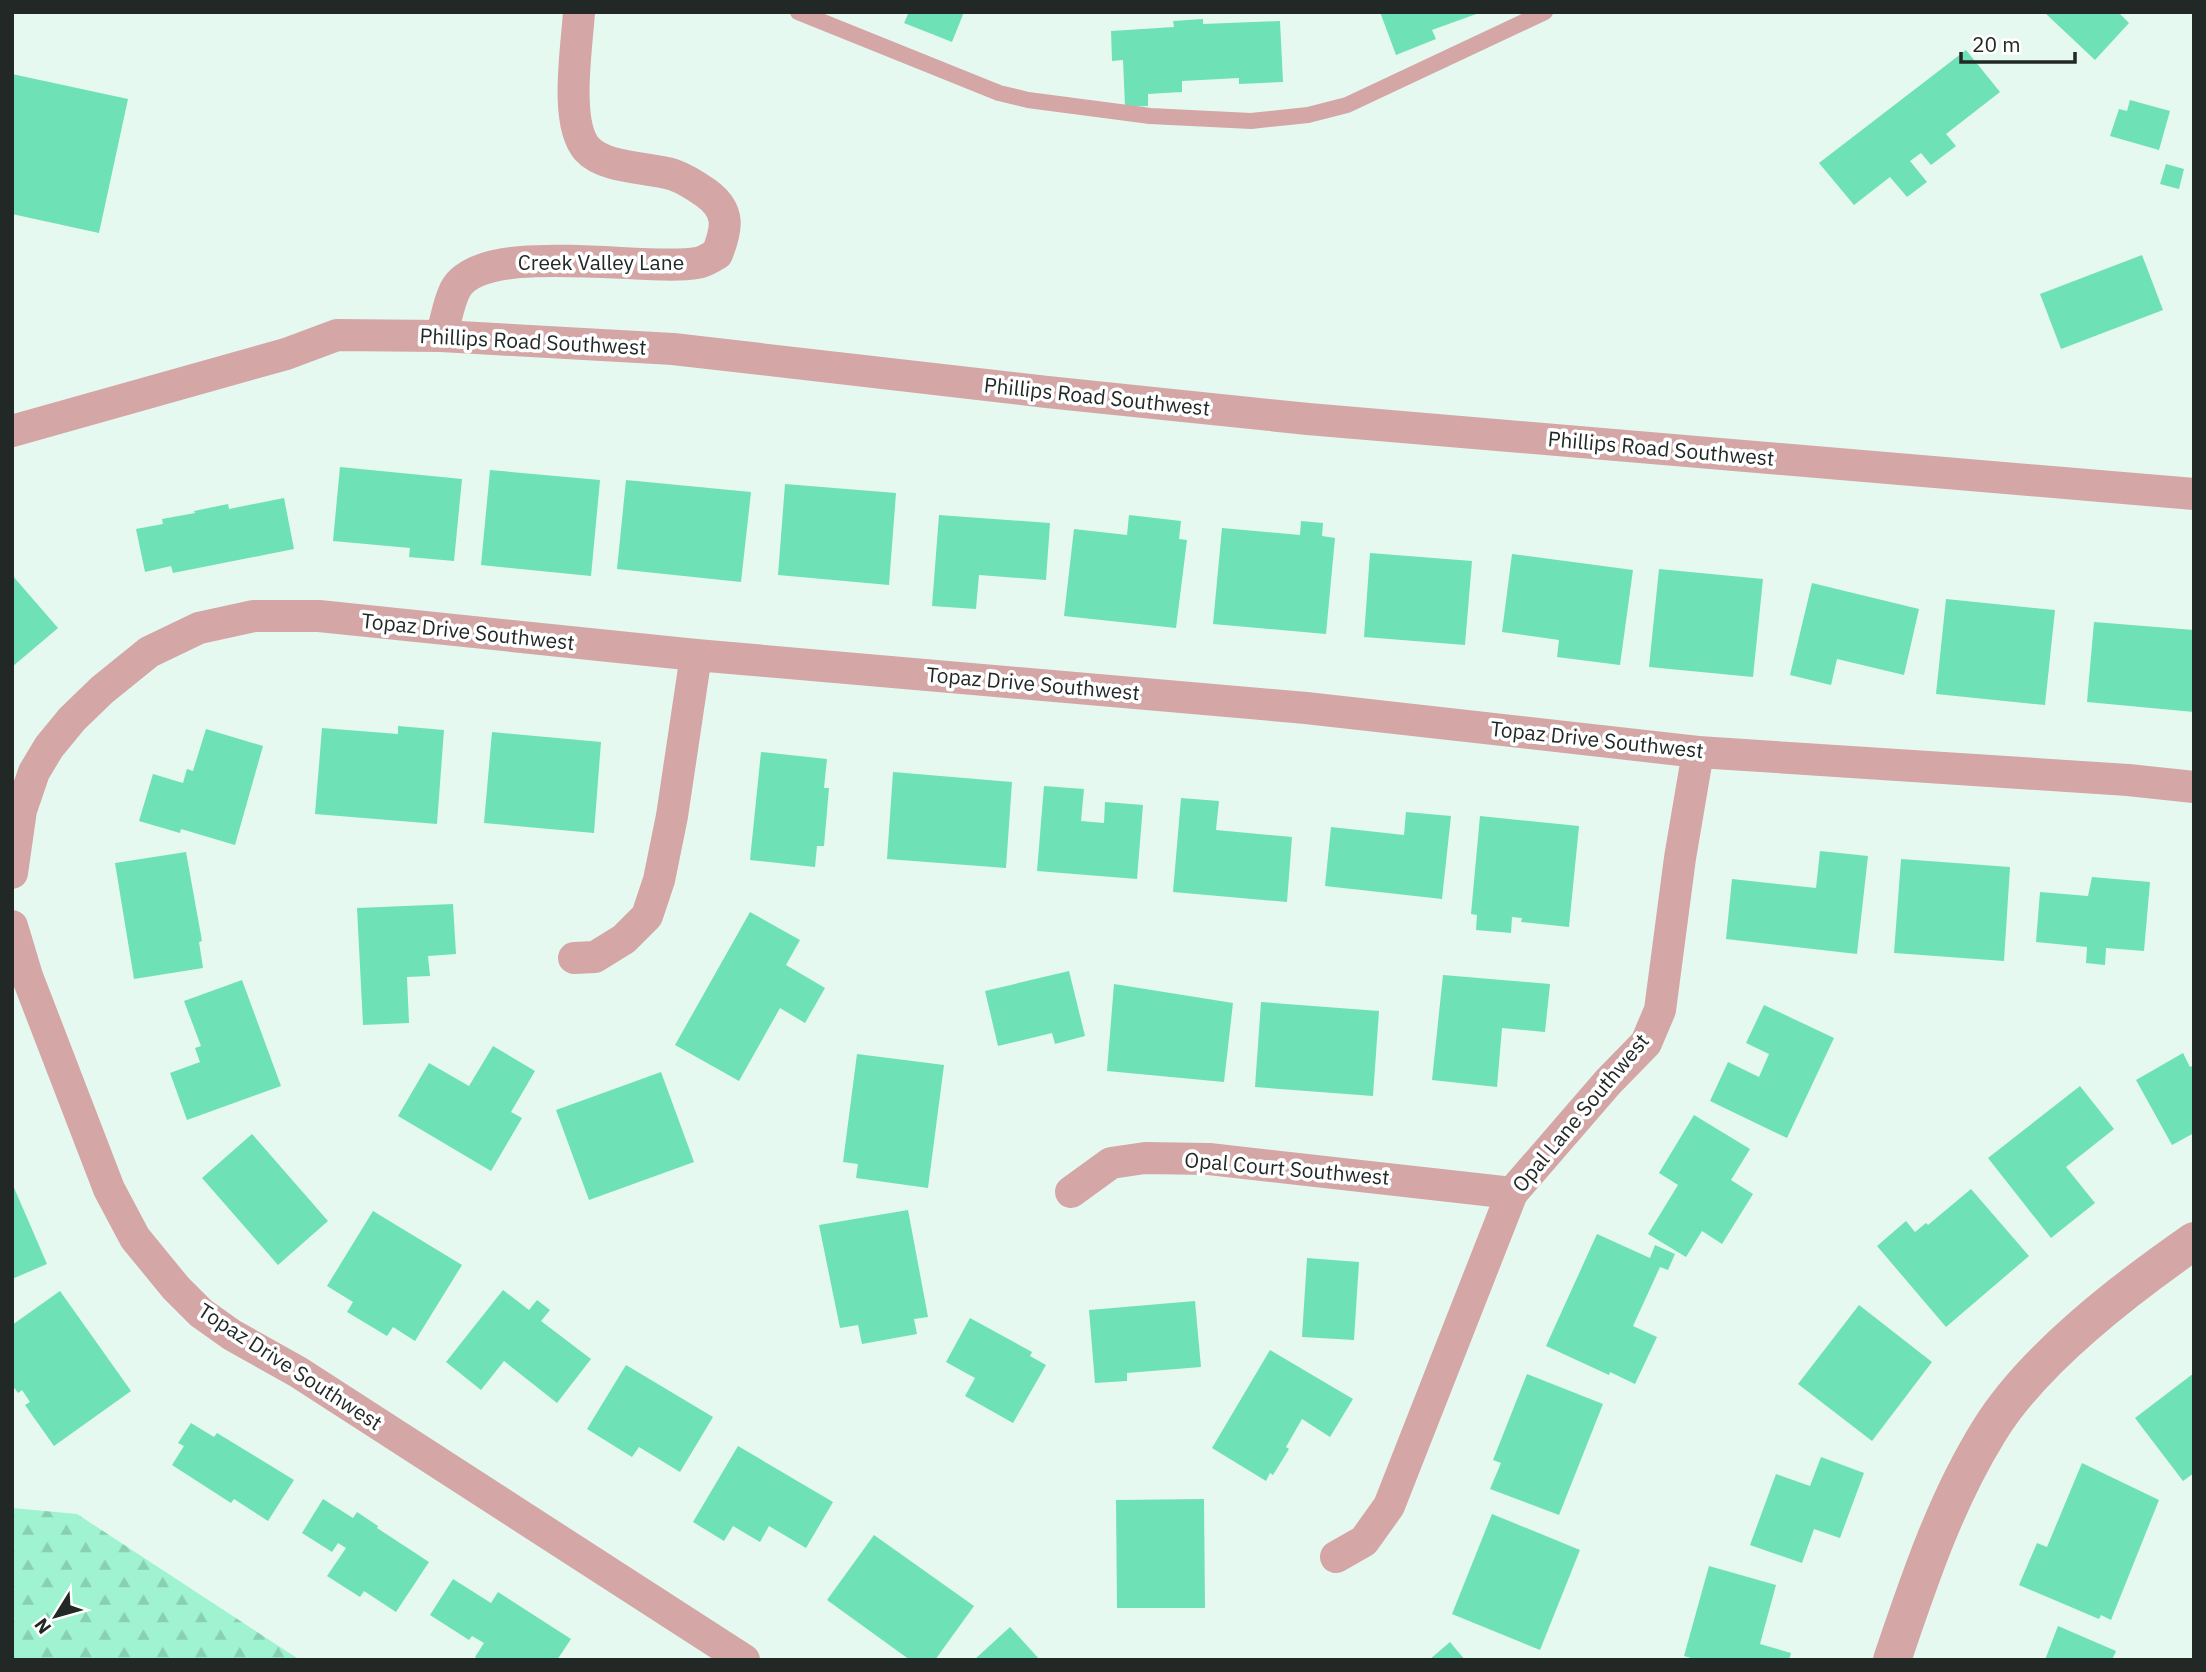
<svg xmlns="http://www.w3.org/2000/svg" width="2206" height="1672" font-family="'IBM Plex Sans',sans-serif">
	<defs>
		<pattern id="forest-firs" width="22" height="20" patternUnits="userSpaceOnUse" patternTransform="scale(1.75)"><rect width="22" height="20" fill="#9ff3d1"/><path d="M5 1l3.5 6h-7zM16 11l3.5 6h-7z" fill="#89d0b3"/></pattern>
	</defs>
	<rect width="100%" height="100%" fill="#e5f9f0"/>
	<path fill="url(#forest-firs)" d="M12,1508L77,1514L300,1660H12Z"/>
	<g fill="#6fe1b7">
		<path d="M909,12H964L952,42L904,23Z"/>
		<path d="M1380,12H1479V13L1432,30L1436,39L1396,55Z"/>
		<path d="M2044,12H2118L2129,23L2095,60Z"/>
		<path d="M1203,19V24L1280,21L1283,82L1239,84V78L1182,81V92L1148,94V106L1125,107L1123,60L1112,61L1111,31L1174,27L1173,21Z"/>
		<path d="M1966,50L2000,92L1946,134L1956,146L1931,165L1921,153L1910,161L1927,182L1907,197L1890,177L1854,205L1819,163Z"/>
		<path d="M12,74L128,99L99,233L12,214Z"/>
		<path d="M2130,100L2170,111L2159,150L2110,136L2119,109L2127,111Z"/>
		<path d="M2166,164L2184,169L2179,189L2160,184Z"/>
		<path d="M2142,255L2163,310L2061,349L2040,294Z"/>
		<path d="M340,467L462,479L454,561L409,557L410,548L333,541Z"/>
		<path d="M490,470L600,480L591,576L481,565Z"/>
		<path d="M626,480L751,492L741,582L617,569Z"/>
		<path d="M785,484L896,493L889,585L778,575Z"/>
		<path d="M284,498L294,549L173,573L171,566L145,572L136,529L163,524L162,519L195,513L194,511L228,504L229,509Z"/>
		<path d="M939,515L1050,523L1046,580L979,575L976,609L932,606Z"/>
		<path d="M1129,515L1181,521L1179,539L1187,540L1176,628L1064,616L1074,529L1127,535Z"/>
		<path d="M1301,521L1323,523L1322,536L1335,538L1326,634L1213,624L1222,528L1300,535Z"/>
		<path d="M1370,553L1472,561L1465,645L1364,637Z"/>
		<path d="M1512,554L1633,570L1620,665L1557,657L1559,640L1502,632Z"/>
		<path d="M1659,569L1763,579L1753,677L1649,667Z"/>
		<path d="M12,575L58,628L12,667Z"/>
		<path d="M1812,583L1919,609L1904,675L1837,659L1831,685L1790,675Z"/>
		<path d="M1946,599L2055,610L2045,705L1936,694Z"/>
		<path d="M2094,622L2194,630V712L2087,702Z"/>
		<path d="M398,726L444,730L437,824L315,814L322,728L398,734Z"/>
		<path d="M206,729L263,746L235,845L181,829L180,833L139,821L153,774L183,783L187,769L193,771Z"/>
		<path d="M492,732L601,742L594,833L484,823Z"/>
		<path d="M761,752L827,759L824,788H829L824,846H817L815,867L750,860Z"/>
		<path d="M893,772L1012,782L1006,868L887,859Z"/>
		<path d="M1044,786L1084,789L1081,821L1104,823L1105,802L1143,805L1137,879L1037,871Z"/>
		<path d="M1181,798L1219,801L1216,830L1292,837L1287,902L1173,892Z"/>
		<path d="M1406,812L1451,816L1442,899L1325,886L1331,827L1404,835Z"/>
		<path d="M1480,816L1579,826L1569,927L1521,922L1522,918L1512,917L1511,933L1476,930L1477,915L1471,914Z"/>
		<path d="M1820,851L1868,856L1857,954L1726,939L1732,879L1816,888Z"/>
		<path d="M186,852L202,941L199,942L203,968L134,979L115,863Z"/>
		<path d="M1901,859L2010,867L2004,961L1894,953Z"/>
		<path d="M2092,877L2150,882L2144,951L2106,948L2105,965L2086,963L2087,947L2036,942L2040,892L2088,896Z"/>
		<path d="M453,904L456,954L428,956L430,976L407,977L409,1023L363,1025L357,908Z"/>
		<path d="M750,912L800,940L786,965L825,988L805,1023L780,1008L739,1081L675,1045Z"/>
		<path d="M1069,971L1085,1036L1055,1044L1052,1033L998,1046L985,991Z"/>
		<path d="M1443,975L1550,984L1545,1032L1502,1028L1497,1087L1432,1080Z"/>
		<path d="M242,980L281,1086L187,1120L170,1073L200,1062L195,1048L201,1046L184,1001Z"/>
		<path d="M1114,984L1233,1003L1224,1082L1107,1071Z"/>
		<path d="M1261,1002L1379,1011L1373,1096L1255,1087Z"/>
		<path d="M1764,1005L1834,1038L1787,1138L1710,1101L1728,1062L1759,1077L1769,1054L1746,1043Z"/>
		<path d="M493,1046L535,1071L511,1112L522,1118L491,1171L398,1116L429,1063L469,1086Z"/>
		<path d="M2183,1053L2190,1067L2194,1065V1133L2172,1145L2136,1080Z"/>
		<path d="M857,1054L944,1065L928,1188L856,1178L858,1164L843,1162Z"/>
		<path d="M661,1072L694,1162L589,1200L556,1110Z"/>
		<path d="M2080,1086L2114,1129L2066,1167L2095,1203L2051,1238L1988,1158Z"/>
		<path d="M1694,1115L1750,1149L1731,1180L1753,1194L1722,1244L1702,1231L1686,1257L1648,1234L1678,1185L1659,1173Z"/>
		<path d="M252,1134L328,1221L278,1265L202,1178Z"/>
		<path d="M12,1183L47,1264L12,1279Z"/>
		<path d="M1971,1189L2029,1256L1946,1327L1877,1246L1906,1221L1915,1232L1926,1223L1928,1225Z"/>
		<path d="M908,1210L928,1317L914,1319L917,1334L862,1344L858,1325L840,1328L819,1225Z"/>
		<path d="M373,1211L462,1265L415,1341L393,1327L387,1336L347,1312L353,1302L327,1286Z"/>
		<path d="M1597,1234L1650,1258L1655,1245L1675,1254L1668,1270L1660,1267L1633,1326L1657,1337L1635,1384L1610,1372L1609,1375L1546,1346Z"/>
		<path d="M1307,1258L1359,1262L1354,1340L1302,1337Z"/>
		<path d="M503,1290L529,1310L537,1300L550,1310L541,1321L591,1359L557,1403L504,1361L481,1390L446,1362Z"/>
		<path d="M60,1291L131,1391L54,1446L25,1405L30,1402L22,1390L18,1393L12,1385V1325Z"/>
		<path d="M1195,1301L1201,1367L1127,1373V1381L1095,1383L1089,1310Z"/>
		<path d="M1859,1305L1932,1362L1872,1441L1798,1384Z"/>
		<path d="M970,1318L1032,1352L1030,1356L1046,1365L1013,1423L965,1396L975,1378L946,1362Z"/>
		<path d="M1270,1350L1353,1399L1330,1437L1302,1419L1286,1447L1289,1449L1273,1475L1270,1473L1266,1481L1212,1448Z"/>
		<path d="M626,1365L713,1417L680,1472L639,1447L632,1457L587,1429Z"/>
		<path d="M2194,1373V1444L2192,1445L2194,1448V1473L2183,1481L2135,1418Z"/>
		<path d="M1527,1374L1603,1404L1559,1515L1490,1489L1501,1463L1493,1460Z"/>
		<path d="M191,1423L214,1437L217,1433L294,1480L268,1521L234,1499L231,1503L172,1465L184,1446L178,1443Z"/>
		<path d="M738,1446L833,1502L806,1548L769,1526L760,1542L733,1526L724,1541L693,1522Z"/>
		<path d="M1821,1457L1864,1473L1840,1538L1814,1529L1802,1563L1750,1545L1776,1474L1810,1486Z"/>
		<path d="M2082,1463L2159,1500L2111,1620L2101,1615L2099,1619L2019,1585L2037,1543L2047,1547Z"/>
		<path d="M323,1499L353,1518L357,1512L378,1526L377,1528L429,1562L396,1612L364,1591L360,1597L327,1576L346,1548L338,1543L332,1552L302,1533Z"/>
		<path d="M1204,1499L1205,1608H1117L1116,1500Z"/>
		<path d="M1492,1514L1580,1550L1540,1650L1452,1614Z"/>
		<path d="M874,1535L974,1606L935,1660H910L827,1600Z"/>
		<path d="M1709,1566L1776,1585L1760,1644L1791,1653L1789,1660H1698L1684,1656Z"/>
		<path d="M453,1579L491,1603L498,1592L571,1639L557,1660H479L475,1657L484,1643L472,1636L469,1640L430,1615Z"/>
		<path d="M2058,1626L2116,1651L2112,1660H2045Z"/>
		<path d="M1010,1627L1040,1660H974Z"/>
		<path d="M1450,1642L1465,1660H1429Z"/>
	</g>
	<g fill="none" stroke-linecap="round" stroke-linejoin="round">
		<path stroke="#d4a6a6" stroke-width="16" d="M798,12L999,93L1028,100L1150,116L1251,121L1308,115L1347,105L1545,12"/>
		<g stroke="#d4a6a6" stroke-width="32">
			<path d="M441,336C446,322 448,304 455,290C481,239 645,272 697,263C704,262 711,257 717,254C727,229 731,211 706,193C696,186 685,179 674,175C649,167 605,169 587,149C564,123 577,46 579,12"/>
			<path d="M12,431L286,354L337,335L441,336L673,349L1047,392L1308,419L2194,494"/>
			<path d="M12,873L21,810L34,772L49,747L72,719L102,690L149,652L199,628L254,616H319L696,655L1306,708L1698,752L2128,780L2194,787"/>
			<path d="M12,926L27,976L109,1189L135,1238L176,1288L201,1313L232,1335L298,1372L744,1660"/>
			<path d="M574,958L595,957L624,939L647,916L659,880L672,816L696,655"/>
			<path d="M1071,1192L1111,1163L1145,1158L1209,1159L1512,1193"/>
			<path d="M1336,1557L1364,1541L1389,1506L1512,1193L1608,1082L1646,1043L1660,1010L1680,858L1698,752"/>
		</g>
		<path stroke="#d4a6a6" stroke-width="38" d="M1892,1660C1919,1581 1945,1502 1989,1431C2033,1359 2125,1289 2194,1241"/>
	</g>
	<g text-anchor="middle" stroke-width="7" stroke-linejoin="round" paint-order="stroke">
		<g font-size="21" fill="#212825" stroke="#fff">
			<text x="601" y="270">Creek Valley Lane</text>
			<text transform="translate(533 342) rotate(3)" y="7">Phillips Road Southwest</text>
			<text transform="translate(1097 397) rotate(6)" y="7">Phillips Road Southwest</text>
			<text transform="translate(1661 449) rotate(5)" y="7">Phillips Road Southwest</text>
			<text transform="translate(468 632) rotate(6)" y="7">Topaz Drive Southwest</text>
			<text transform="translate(1033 684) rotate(5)" y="7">Topaz Drive Southwest</text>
			<text transform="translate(1597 740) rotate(6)" y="7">Topaz Drive Southwest</text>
			<text transform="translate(1581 1113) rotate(-50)" y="7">Opal Lane Southwest</text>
			<text transform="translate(1287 1169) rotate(5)" y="7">Opal Court Southwest</text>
			<text transform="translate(290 1367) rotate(33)" y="7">Topaz Drive Southwest</text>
		</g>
	</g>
	<rect width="2206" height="1672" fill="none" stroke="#212825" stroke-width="28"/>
	<g transform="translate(56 1616) rotate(233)" stroke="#ffffff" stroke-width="5" paint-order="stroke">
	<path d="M0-5L12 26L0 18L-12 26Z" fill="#212825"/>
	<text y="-10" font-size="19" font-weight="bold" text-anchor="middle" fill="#212825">N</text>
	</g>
	<path d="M1961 52v10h114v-10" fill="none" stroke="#212825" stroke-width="3.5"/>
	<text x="1972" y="52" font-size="21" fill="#212825" stroke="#ffffff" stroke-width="5" paint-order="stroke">20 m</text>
</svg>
